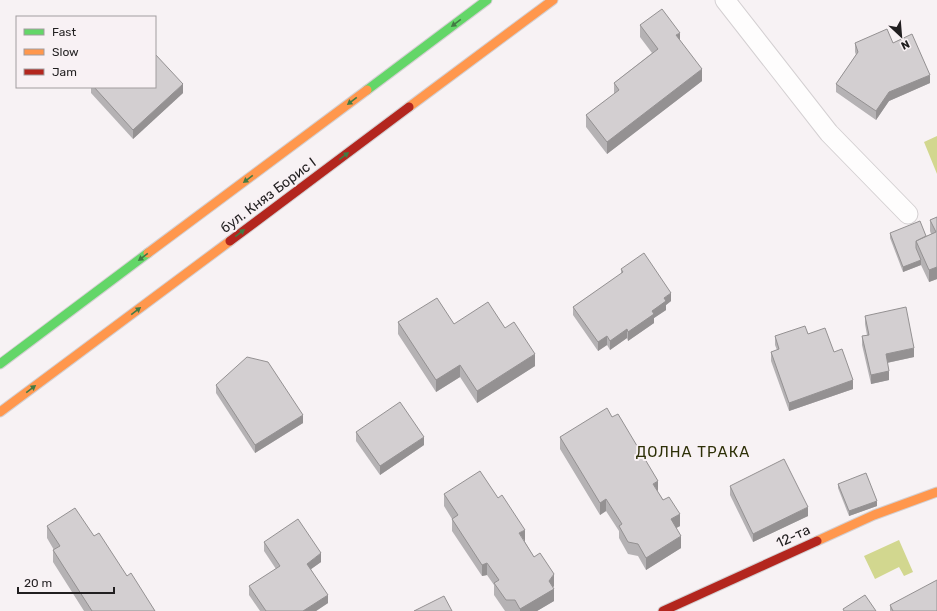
<svg xmlns="http://www.w3.org/2000/svg" width="937" height="611" font-family="Rubik,sans-serif">
	<rect width="100%" height="100%" fill="#f7f2f4"/>
	<g fill="#d2d78f">
		<path d="M937,136V174L924,142Z"/>
		<path d="M899,540L913,572L904,576L899,567L875,579L864,556Z"/>
	</g>
	<g fill="none" stroke-linecap="round" stroke-linejoin="round">
		<g stroke="#d4d0d2" stroke-width="21">
			<path id="lane" d="M725,0L829,133L908,214"/>
		</g>
		<g stroke="#d4d0d2" stroke-width="11">
			<g id="fast">
				<path d="M367,90L487,0"/>
				<path d="M0,364L148,253"/>
			</g>
		</g>
		<g stroke="#d4d0d2" stroke-width="11">
			<g id="slow">
				<path d="M409,107L553,0"/>
				<path d="M148,253L367,90"/>
				<path d="M0,412L230,241"/>
				<path d="M817,541L874,515L937,492"/>
			</g>
		</g>
		<g stroke="#d4d0d2" stroke-width="11">
			<g id="jam">
				<path d="M230,241L409,107"/>
				<path d="M663,611L817,541"/>
			</g>
		</g>
		<use href="#lane" stroke="#fefdfd" stroke-width="19"/>
		<use href="#fast" stroke="#63d668" stroke-width="9"/>
		<use href="#slow" stroke="#ff974d" stroke-width="9"/>
		<use href="#jam" stroke="#b3261e" stroke-width="9"/>
	</g>
	<g fill="#b5b2b4">
		<path d="M640,25L680,40L702,81L607,154L586,127V115L614,94V83L652,53L640,37Z"/>
		<path d="M855,43H893L930,83L889,101L876,120L836,92V84L856,55L855,52Z"/>
		<path d="M91,87H155L183,93L133,139L91,93Z"/>
		<path d="M937,217V279L929,282L921,265L903,272L890,238V233L926,236L931,234L930,231V220Z"/>
		<path d="M621,269L671,301L666,305V310L654,318V323L628,341L627,338L610,350L607,345L598,351L573,315V307L621,274Z"/>
		<path d="M865,316L914,357L887,363L889,380L871,384L862,345V336L867,335L865,324Z"/>
		<path d="M398,322L454,324L505,328L535,366L477,403L460,377L436,392L398,334Z"/>
		<path d="M808,334L834,352L853,389L789,411L771,361V352L777,350L775,345V336Z"/>
		<path d="M216,385L303,423L255,453L216,393Z"/>
		<path d="M356,432L424,445L380,475L356,441Z"/>
		<path d="M560,437L658,492L680,526L676,528L681,548L646,570L638,556L628,554L619,538V531L606,511L600,515L560,449Z"/>
		<path d="M838,484L877,506L849,516L838,488Z"/>
		<path d="M730,486L808,516L753,542L730,495Z"/>
		<path d="M444,494L525,542L534,557L554,586L553,587L554,601L537,611H505L494,595V585L487,575L482,576L452,531V519L444,506Z"/>
		<path d="M47,526L94,536L127,576L155,611H84L53,562V550H54L47,538Z"/>
		<path d="M264,542L321,562L311,569L328,603L316,611H260L249,595V586L276,569L264,551Z"/>
		<path d="M890,605L937,611H890Z"/>
	</g>
	<g fill="#949192">
		<path d="M680,33V44L676,35Z"/>
		<path d="M702,69V81L607,154V142Z"/>
		<path d="M930,75V83L889,101L876,120V111L889,92Z"/>
		<path d="M183,84V93L133,139V130Z"/>
		<path d="M921,260V265L903,272V267Z"/>
		<path d="M937,267V279L929,282V270Z"/>
		<path d="M671,293V301L666,305V310L654,318V323L628,341V332L652,311L664,298Z"/>
		<path d="M627,329V338L610,350V341Z"/>
		<path d="M607,336V345L598,351V342Z"/>
		<path d="M914,348V357L886,363V354Z"/>
		<path d="M535,354V366L477,403V391Z"/>
		<path d="M460,365V377L436,392V380Z"/>
		<path d="M889,371V380L871,384V375Z"/>
		<path d="M853,380V389L789,411V403Z"/>
		<path d="M303,415V423L255,453V445Z"/>
		<path d="M424,437V445L380,475V466Z"/>
		<path d="M658,481V492L653,484Z"/>
		<path d="M606,499V511L600,515V503Z"/>
		<path d="M877,501V506L849,516V511Z"/>
		<path d="M808,507V516L753,542V534Z"/>
		<path d="M680,514V526L671,531V519Z"/>
		<path d="M525,530V542L519,533Z"/>
		<path d="M681,536V548L646,570V558Z"/>
		<path d="M321,553V562L307,572V564Z"/>
		<path d="M487,563V575L482,576V565Z"/>
		<path d="M554,574V586L551,590L554,589V601L537,611H520V609L549,581Z"/>
		<path d="M328,595V603L316,611H303Z"/>
	</g>
	<g fill="#d3cfd1" stroke="#949192">
		<path d="M662,9L680,33L676,35L702,69L607,142L586,115L619,90L614,83L658,49L640,25Z"/>
		<path d="M887,29L893,43L912,34L930,75L889,92L876,111L836,84L858,52L855,43Z"/>
		<path d="M155,54L183,84L133,130L94,87H155Z"/>
		<path d="M937,217V267L929,270L916,241L936,232L930,220Z"/>
		<path d="M920,221L926,236L916,241V248L921,260L903,267L890,233Z"/>
		<path d="M644,253L671,293L664,298L666,301L652,311L654,314L628,332L627,329L610,341L607,336L598,342L573,307L623,272L621,269Z"/>
		<path d="M437,298L454,324L488,302L505,328L514,322L535,354L477,391L460,365L436,380L398,322Z"/>
		<path d="M906,307L914,348L886,354L889,371L871,375L862,336L869,335L865,316Z"/>
		<path d="M805,326L808,334L825,328L834,352L842,349L853,380L789,403L771,352L779,349L775,336Z"/>
		<path d="M247,357L268,362L303,415L255,445L216,385Z"/>
		<path d="M400,402L424,437L380,466L356,432Z"/>
		<path d="M607,408L612,417L618,414L658,481L653,484L663,500L669,497L680,514L671,519L681,536L646,558L638,544L628,542L619,526L622,524L606,499L600,503L560,437Z"/>
		<path d="M784,459L808,507L753,534L730,486Z"/>
		<path d="M480,471L498,498L502,495L525,530L519,533L534,557L540,553L554,574L549,581L554,589L520,609L515,600H506L494,583L499,580L487,563L482,565L452,519L458,515L444,494Z"/>
		<path d="M866,473L877,501L849,511L838,484Z"/>
		<path d="M75,508L94,536L99,533L127,576L131,573L155,611H92L53,550L60,546L47,526Z"/>
		<path d="M298,519L321,553L307,564L328,595L303,611H266L249,586L280,566L264,542Z"/>
		<path d="M937,580V611H893L890,605Z"/>
		<path d="M865,595L876,611H844L843,609Z"/>
		<path d="M444,596L452,611H414Z"/>
	</g>
	<defs><path id="oneway-solid" d="M-6-.8H1V-3.2L6.5 0L1 3.2V.8H-6Z"/></defs>
	<g fill="#427a44">
		<use href="#oneway-solid" transform="translate(456 23) rotate(143)"/>
		<use href="#oneway-solid" transform="translate(352 101) rotate(143)"/>
		<use href="#oneway-solid" transform="translate(344 156) rotate(-37)"/>
		<use href="#oneway-solid" transform="translate(248 179) rotate(143)"/>
		<use href="#oneway-solid" transform="translate(240 233) rotate(-37)"/>
		<use href="#oneway-solid" transform="translate(143 257) rotate(143)"/>
		<use href="#oneway-solid" transform="translate(136 311) rotate(-37)"/>
		<use href="#oneway-solid" transform="translate(31 389) rotate(-37)"/>
	</g>
	<g text-anchor="middle" stroke-width="4" stroke-linejoin="round" paint-order="stroke">
		<g font-size="14" fill="#211f20" stroke="#f8f1f4">
			<text transform="translate(268 195) rotate(-37)" y="5">бул. Княз Борис I</text>
			<text transform="translate(793 536) rotate(-25)" y="5">12-та</text>
		</g>
		<g font-size="15" letter-spacing="1" fill="#2d3007" stroke="#f8f1f4">
			<text x="693" y="457">ДОЛНА ТРАКА</text>
		</g>
	</g>
	<rect x="16" y="16" width="140" height="72" fill="#f8f1f4" stroke="#a29d9f"/>
	<rect x="24" y="29" width="20" height="6" fill="#63d668" stroke="#a29d9f"/>
	<text x="52" y="36" font-size="12" fill="#211f20">Fast</text>
	<rect x="24" y="49" width="20" height="6" fill="#ff974d" stroke="#a29d9f"/>
	<text x="52" y="56" font-size="12" fill="#211f20">Slow</text>
	<rect x="24" y="69" width="20" height="6" fill="#b3261e" stroke="#a29d9f"/>
	<text x="52" y="76" font-size="12" fill="#211f20">Jam</text>
	<g transform="translate(901 36) rotate(154)" stroke="#f8f1f4" stroke-width="3" paint-order="stroke">
	<path d="M0-3L7 15L0 10L-7 15Z" fill="#211f20"/>
	<text y="-6" font-size="11" font-weight="bold" text-anchor="middle" fill="#211f20">N</text>
	</g>
	<path d="M18 587v6h96v-6" fill="none" stroke="#211f20" stroke-width="2"/>
	<text x="24" y="587" font-size="12" fill="#211f20" stroke="#f8f1f4" stroke-width="3" paint-order="stroke">20 m</text>
</svg>
